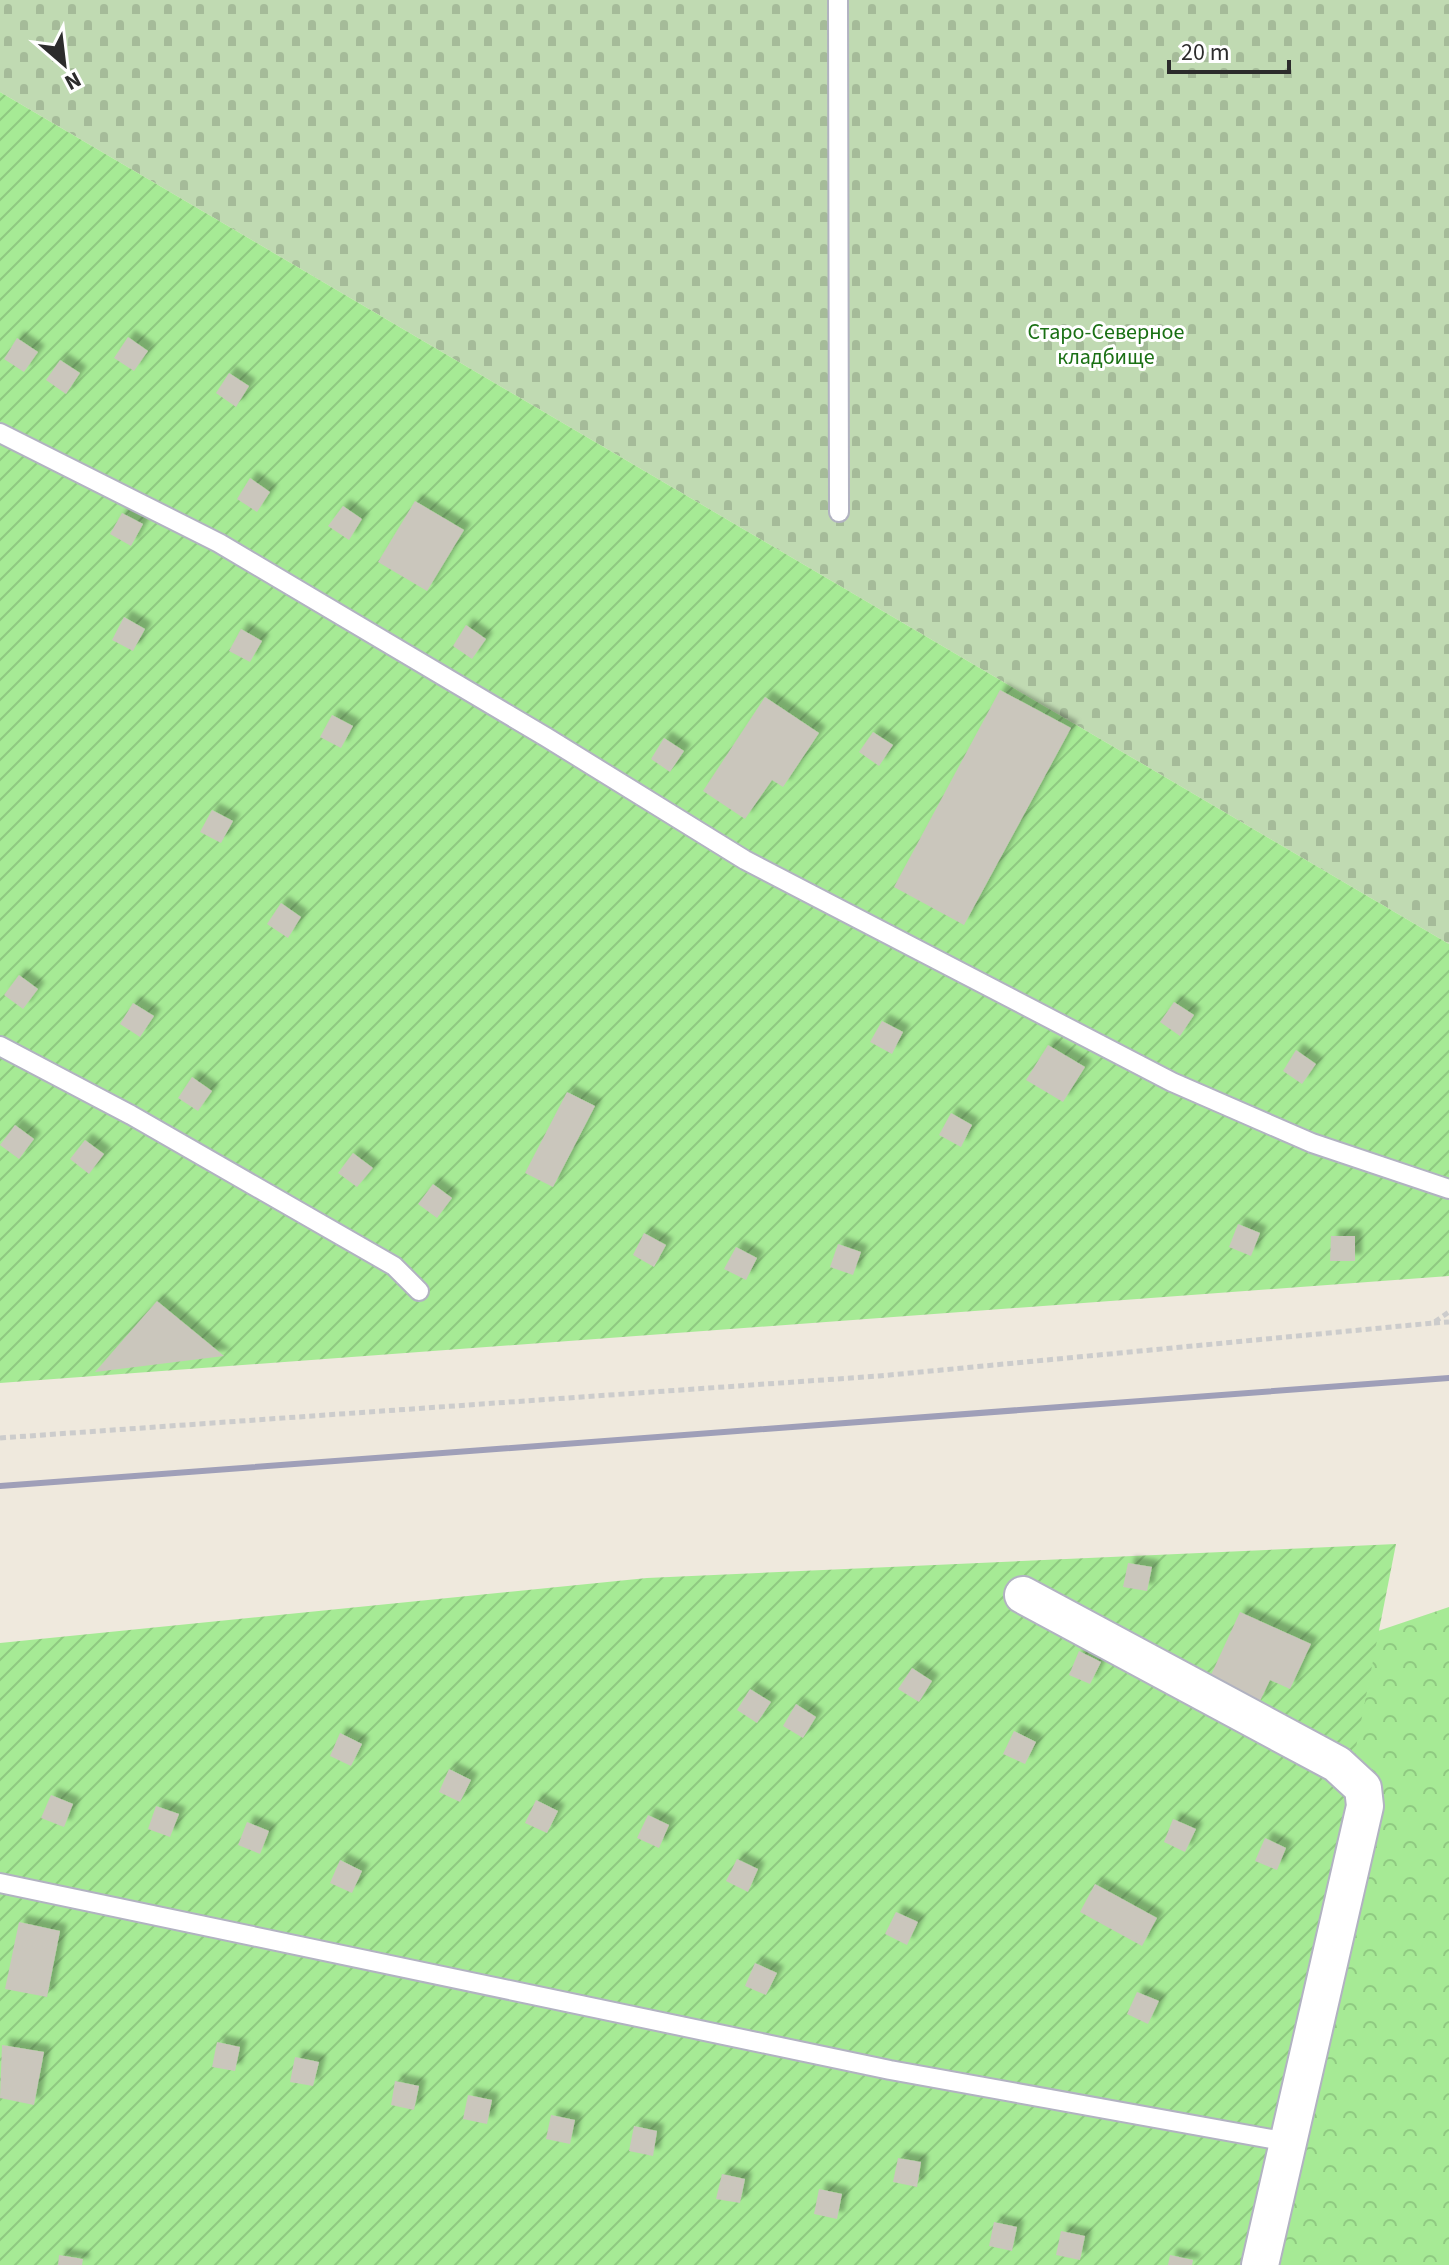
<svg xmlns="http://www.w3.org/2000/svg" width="1449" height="2265" font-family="'Source Sans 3',sans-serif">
	<defs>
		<pattern id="forest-crowns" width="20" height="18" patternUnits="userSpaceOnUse" patternTransform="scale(2)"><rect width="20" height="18" fill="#a6ea95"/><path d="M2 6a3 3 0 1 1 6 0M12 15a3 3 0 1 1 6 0" fill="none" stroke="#8fc981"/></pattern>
		<pattern id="cemetery-stones" width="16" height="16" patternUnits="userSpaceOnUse" patternTransform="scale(2)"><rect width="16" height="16" fill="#c0dab2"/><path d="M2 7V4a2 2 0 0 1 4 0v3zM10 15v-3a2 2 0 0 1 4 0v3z" fill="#a5bb99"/></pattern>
		<pattern id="garden-furrows" width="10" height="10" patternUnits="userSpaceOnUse" patternTransform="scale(2)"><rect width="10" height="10" fill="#a6ea95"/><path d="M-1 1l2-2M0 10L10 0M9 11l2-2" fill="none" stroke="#8fc981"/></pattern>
		<filter id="shadow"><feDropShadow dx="7" dy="-7" stdDeviation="2" flood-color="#0004"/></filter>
	</defs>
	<rect width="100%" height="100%" fill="#efe9dd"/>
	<path fill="url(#forest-crowns)" d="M1449,1607V2265H1254L1378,1631Z"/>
	<path fill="url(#cemetery-stones)" d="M0,0H1449V944L0,92Z"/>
	<g fill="url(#garden-furrows)">
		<path d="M0,92L1449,944V1276L0,1383Z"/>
		<path d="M1396,1544L1254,2265H0V1643L647,1578Z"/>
	</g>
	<g fill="#cac6bc" filter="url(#shadow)">
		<path d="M128,337L148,351L134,371L114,358Z"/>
		<path d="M17,338L38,352L24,372L4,359Z"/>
		<path d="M60,360L80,373L66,394L46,380Z"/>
		<path d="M229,373L249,386L236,407L216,393Z"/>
		<path d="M250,478L270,492L257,512L237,499Z"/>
		<path d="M415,501L464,530L427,591L378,562Z"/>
		<path d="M343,506L362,519L349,540L328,526Z"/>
		<path d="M122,513L143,524L131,546L110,534Z"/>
		<path d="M124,617L145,629L133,651L112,640Z"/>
		<path d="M466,625L486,639L472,659L453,646Z"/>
		<path d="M241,629L262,641L250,662L229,651Z"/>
		<path d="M1000,690L1071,728L964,925L894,887Z"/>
		<path d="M765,697L819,733L783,787L772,780L745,819L703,791Z"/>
		<path d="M332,715L353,726L341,748L320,737Z"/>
		<path d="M873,732L893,745L879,766L859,752Z"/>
		<path d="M664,738L684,751L670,772L651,759Z"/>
		<path d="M212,810L233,821L221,843L200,832Z"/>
		<path d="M281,903L301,917L288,938L267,924Z"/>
		<path d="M19,975L38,989L23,1009L4,995Z"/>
		<path d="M1174,1002L1194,1015L1180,1036L1160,1022Z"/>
		<path d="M133,1003L154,1016L140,1037L120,1024Z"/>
		<path d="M882,1021L903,1032L892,1054L870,1042Z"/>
		<path d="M1048,1045L1085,1067L1063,1102L1026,1080Z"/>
		<path d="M1296,1050L1316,1064L1302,1084L1283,1071Z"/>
		<path d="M192,1077L212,1091L198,1111L178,1098Z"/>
		<path d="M567,1092L595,1106L553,1187L525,1173Z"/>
		<path d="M951,1113L972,1125L961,1147L939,1135Z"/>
		<path d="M15,1125L34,1139L19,1159L0,1145Z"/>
		<path d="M85,1140L104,1154L89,1174L70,1159Z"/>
		<path d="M353,1153L373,1168L357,1187L338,1173Z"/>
		<path d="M433,1184L452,1198L437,1218L418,1204Z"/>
		<path d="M1238,1224L1260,1233L1251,1256L1229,1247Z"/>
		<path d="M644,1233L666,1245L654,1267L633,1255Z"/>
		<path d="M1331,1236H1355V1261H1330Z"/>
		<path d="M838,1244L861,1252L853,1275L830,1267Z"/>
		<path d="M736,1247L757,1258L746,1280L724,1269Z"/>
		<path d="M157,1301L224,1356L95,1372Z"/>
		<path d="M1128,1563L1152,1567L1147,1591L1123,1587Z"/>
		<path d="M1240,1612L1311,1644L1290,1689L1270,1680L1260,1701L1210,1677Z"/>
		<path d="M1079,1651L1101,1662L1090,1684L1069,1675Z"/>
		<path d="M912,1668L932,1681L919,1702L898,1689Z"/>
		<path d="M750,1689L771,1702L757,1723L737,1710Z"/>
		<path d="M796,1704L816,1717L803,1738L783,1726Z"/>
		<path d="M1014,1731L1036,1742L1025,1764L1003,1754Z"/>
		<path d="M340,1733L362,1744L351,1766L330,1756Z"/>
		<path d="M449,1769L471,1780L460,1802L439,1792Z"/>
		<path d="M51,1795L73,1804L64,1827L41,1818Z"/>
		<path d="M536,1800L558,1811L547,1833L525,1823Z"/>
		<path d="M156,1806L179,1814L170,1837L148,1829Z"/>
		<path d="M648,1815L669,1825L659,1848L637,1838Z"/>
		<path d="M1173,1819L1196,1829L1185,1852L1164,1842Z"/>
		<path d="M247,1822L269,1831L260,1854L238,1845Z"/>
		<path d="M1265,1838L1286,1848L1277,1870L1255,1861Z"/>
		<path d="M737,1859L758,1869L748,1892L726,1881Z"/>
		<path d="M340,1860L362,1871L352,1893L330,1883Z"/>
		<path d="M1095,1884L1157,1918L1142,1946L1080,1912Z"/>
		<path d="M896,1912L918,1922L907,1945L885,1934Z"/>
		<path d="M19,1922L60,1931L47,1997L5,1989Z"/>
		<path d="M755,1963L777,1973L766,1995L745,1986Z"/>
		<path d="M1137,1992L1159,2001L1148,2024L1127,2014Z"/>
		<path d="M217,2042L240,2047L235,2071L212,2067Z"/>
		<path d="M2,2045L44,2052L34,2105L0,2098Z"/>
		<path d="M295,2057L319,2062L313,2086L290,2082Z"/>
		<path d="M395,2081L419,2086L414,2110L391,2105Z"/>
		<path d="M468,2095L492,2100L487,2124L463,2119Z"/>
		<path d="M551,2115L575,2120L570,2144L546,2139Z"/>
		<path d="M634,2126L657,2131L653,2156L629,2151Z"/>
		<path d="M898,2158L921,2162L917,2187L893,2182Z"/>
		<path d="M722,2174L745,2179L740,2203L716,2199Z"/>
		<path d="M819,2189L842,2194L837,2219L814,2214Z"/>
		<path d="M994,2222L1017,2227L1012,2251L989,2246Z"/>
		<path d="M1061,2231L1085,2236L1080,2260L1056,2255Z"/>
		<path d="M59,2255L83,2259L82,2265H58Z"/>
		<path d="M1170,2255L1193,2260L1192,2265H1168Z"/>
	</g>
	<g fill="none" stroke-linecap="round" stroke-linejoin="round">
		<g stroke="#b1b2c1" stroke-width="22">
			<g id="service">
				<path d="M838,0L839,512"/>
				<path d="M0,433L219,543L546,737L745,860L1172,1082L1312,1143L1449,1189"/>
				<path d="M0,1046L131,1115L394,1266L419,1291"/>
				<path d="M0,1883L890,2070L1288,2142"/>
			</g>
		</g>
		<g stroke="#b1b2c1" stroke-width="40">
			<path id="minor" d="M1023,1595L1337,1764L1363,1788L1365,1806L1260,2265"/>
		</g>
		<g stroke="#ccc" stroke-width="5" stroke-dasharray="6 4" stroke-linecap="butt">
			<path d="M1434,1323L1449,1322"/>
			<path d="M0,1438L879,1376L1433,1323L1449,1312"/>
		</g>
		<use href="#service" stroke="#fff" stroke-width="18"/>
		<use href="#minor" stroke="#fff" stroke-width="36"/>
		<path stroke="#9f9fb8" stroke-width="6" d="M0,1486L1449,1378"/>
	</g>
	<g text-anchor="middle" stroke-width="6" stroke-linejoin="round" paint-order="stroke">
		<g font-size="22" fill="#1a7014" stroke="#fff">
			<text x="1106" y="339">Старо-Северное<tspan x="1106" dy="25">кладбище</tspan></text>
		</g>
	</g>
	<g transform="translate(64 64) rotate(152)" stroke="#ffffff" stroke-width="6" paint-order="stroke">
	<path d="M0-6L14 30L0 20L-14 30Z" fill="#2c2c2c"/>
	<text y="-12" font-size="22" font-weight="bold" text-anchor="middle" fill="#2c2c2c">N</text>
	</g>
	<path d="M1169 60v12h120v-12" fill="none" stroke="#2c2c2c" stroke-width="4"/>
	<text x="1181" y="60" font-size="24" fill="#2c2c2c" stroke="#ffffff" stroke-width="6" paint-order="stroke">20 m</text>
</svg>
